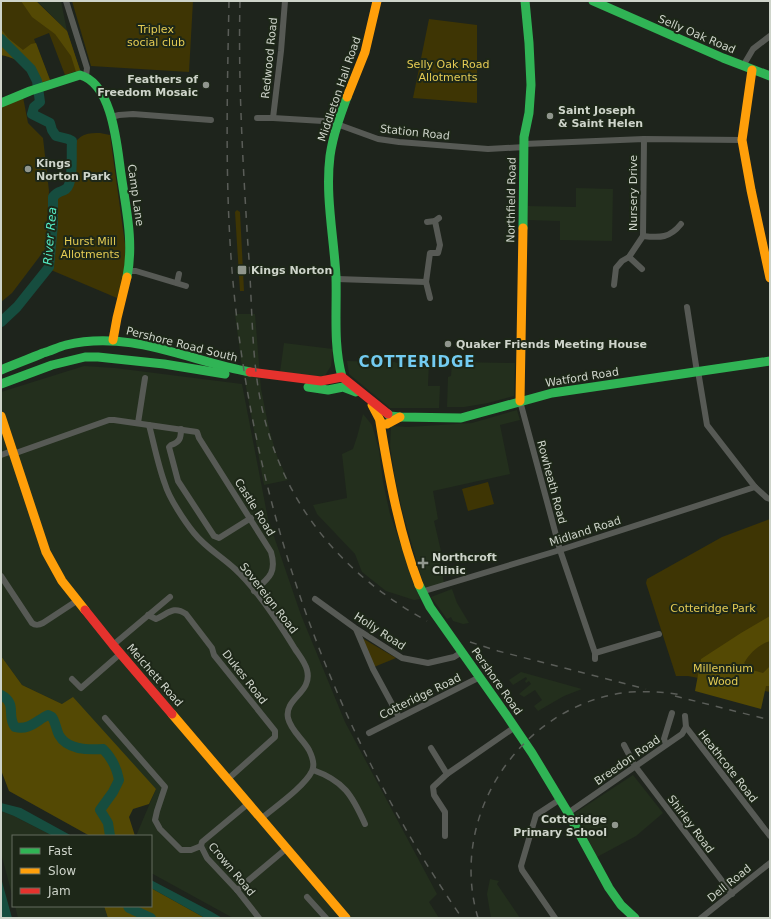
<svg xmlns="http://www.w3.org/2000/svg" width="771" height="919" font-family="'DejaVu Sans',sans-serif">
	<rect width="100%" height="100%" fill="#1e241c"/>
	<g fill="#232f1d">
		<path d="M37,1H61L67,31Z"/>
		<path d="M576,188L613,189L612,241L560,240V221L527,220L528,206L576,207Z"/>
		<path d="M235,314H255L261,389L269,429L277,456L288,480L264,485L241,360Z"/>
		<path d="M284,343L333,349L331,366L324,377L280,372Z"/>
		<path d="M347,361L395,362L396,363L429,362L428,386H440L439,408H390L349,374Z"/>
		<path d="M452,362L515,363L514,396L488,403L464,407H447L448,377L451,376Z"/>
		<path d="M84,366L115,368L242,384L268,519L301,615L345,722L437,894L429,902L439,918H233L151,873V836H136L156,789L62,704L22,685L1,656V392Z"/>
		<path d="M517,410L520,420L500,425L510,474L433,491L438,519L434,521L441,551L438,553L444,583L425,590L403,514L395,478L390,446L391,426L408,427L472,423Z"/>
		<path d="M363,414L372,425L379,450L383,482L390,514L420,599L414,600L386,591L362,572L355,554L317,514L313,505L347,498L342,454L353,449L357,437Z"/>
		<path d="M452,589L457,603L469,623L463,624L453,621L451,617L447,619L431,597Z"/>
		<path d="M521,672L582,689L564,696L538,711L534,706L542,700L535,690L524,697L519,694L531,684L529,681L526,683L525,681L527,679L526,677L513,685L509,680Z"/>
		<path d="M633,775L663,813L636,836L597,857L575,813Z"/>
		<path d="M1,811L14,816L53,836H13V898L1,853Z"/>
		<path d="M490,879L499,881L497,884L520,918H491L487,894Z"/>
		<path d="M15,906H104L108,918H18Z"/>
	</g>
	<g fill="#3e3504">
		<path d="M1,1H36L67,31L80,70L65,75L49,33L34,39L50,80L35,84C24,67 22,59 1,55Z"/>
		<path d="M72,1H193L189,72L91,66Z"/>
		<path d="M429,19L477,25V103L413,98Z"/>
		<path d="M23,97L28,123L43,138L49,191L46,248L12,293L1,302V106Z"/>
		<path d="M100,133L110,135L125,244L126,270L117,298L51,270L54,252L57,197C61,193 68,192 71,186C80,168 62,146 84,135C89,133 95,133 100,133Z"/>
		<path d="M237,210L240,212L244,291H240L235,212Z"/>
		<path d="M488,482L494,504L468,511L462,489Z"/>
		<path d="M770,519V692L688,676H676L646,583L647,579L722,537Z"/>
		<path d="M362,638L396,658L374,667Z"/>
	</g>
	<g fill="#544904">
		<path d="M21,1H36L67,31L80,70L76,72L71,56L55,34L32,17Z"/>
		<path d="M1,29L8,38L23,50L31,44L36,43L50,80L35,84C24,67 22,59 1,55Z"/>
		<path d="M770,616V641C758,645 750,653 744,663L752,670L763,673L770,666V686H766L761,709L695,691L701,659L741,633Z"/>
		<path d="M1,656L22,685L62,704L73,697L156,789L149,804L133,809L129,817L135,836H90L9,791L1,770Z"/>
		<path d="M151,888L205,918H108L104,906H151Z"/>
	</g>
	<g fill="#164d3f">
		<path d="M1,803L21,808L72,836H53L14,816L1,811Z"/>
		<path d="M1,878L12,918H2L1,916Z"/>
		<path d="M151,880L212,912L222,918H205L151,888Z"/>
	</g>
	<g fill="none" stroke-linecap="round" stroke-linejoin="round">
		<g stroke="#164d3f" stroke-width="10">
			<path d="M1,39L31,69L37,81L40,102L34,107L32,114L50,123L52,130L56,136L68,139L72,141C71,152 74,183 66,189C60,193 59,190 53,197V224L49,267L17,307L1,322"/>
			<path d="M1,695C18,704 6,716 15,727C29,731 37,720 48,715L52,717C56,723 56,729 59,735C67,750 88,750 103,749C111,757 117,769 119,780L113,792L100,810L108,823L110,836"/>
			<path d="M128,906L129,908L151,918"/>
		</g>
		<g stroke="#575a55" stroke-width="6">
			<path d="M66,1L87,68L86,76"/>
			<path d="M743,66L753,49L770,36"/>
			<path d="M111,117L119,115L133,114L211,120"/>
			<path d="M257,118H273L323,121L334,123L378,139L399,142L488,149L525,147"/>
			<path d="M273,118L281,51L285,1"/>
			<path d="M524,144L644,139L742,140"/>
			<path d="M427,222L435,221"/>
			<path d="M643,236C660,238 670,238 681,224"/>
			<path d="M629,257L642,269"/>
			<path d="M128,271H136L186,286"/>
			<path d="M337,279L426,282L430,253H438L440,245L435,221L439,218"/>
			<path d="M426,282L430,298"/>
			<path d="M177,283L179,274"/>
			<path d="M614,285L616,268L622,261L629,257L643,236L644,139"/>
			<path d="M687,307L697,372"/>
			<path d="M698,371L707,425L755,487L767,498L770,499"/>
			<path d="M520,401L560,550L595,653V659"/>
			<path d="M138,423L145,378"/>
			<path d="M149,425C154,444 158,465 165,484C169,498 185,522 194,533C206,548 221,556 235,569C257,589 279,623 295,649C299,655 305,662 307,670C313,693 284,698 288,718C291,731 303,739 309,750C312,756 315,765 312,771C305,786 275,807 262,818"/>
			<path d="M181,429C181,438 180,442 171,445L169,447L178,481L214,536L219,538L251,518"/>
			<path d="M13,454L109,420H114L197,432L199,438L271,552C277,573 269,578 254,591"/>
			<path d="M1,455L12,451"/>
			<path d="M1,576L32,623C36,626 39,625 43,623L78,600"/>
			<path d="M421,592L560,550L755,487"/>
			<path d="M315,599L355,628L402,658L428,663L454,657L462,652"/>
			<path d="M148,615L156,619C168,614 173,605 186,614L212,648L214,655L275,731V737L228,779"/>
			<path d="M356,629L373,669L399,717"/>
			<path d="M113,645L170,597"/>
			<path d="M595,653L659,634"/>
			<path d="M72,679L81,688L120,654"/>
			<path d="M105,718L165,787L157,811L155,820L160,829L181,850H191L201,846L207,858L237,890L259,918"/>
			<path d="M686,727L770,836"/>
			<path d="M369,733L480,677"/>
			<path d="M666,744L664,739L672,713"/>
			<path d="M624,745L635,766L732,894"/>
			<path d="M431,748L447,774"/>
			<path d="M313,770C344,781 352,795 365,824"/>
			<path d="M568,813L682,734L686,727L685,716"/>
			<path d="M445,836V812L434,795L433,787L447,774L515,727"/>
			<path d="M201,846L202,842L249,803"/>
			<path d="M237,890L287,848"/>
			<path d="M307,897L326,918"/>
			<path d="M555,918L522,870L521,866L536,815L559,800"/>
			<path d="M701,918L770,863"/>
		</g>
		<g stroke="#30b455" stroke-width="9">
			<path d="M593,1L723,58L770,76"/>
			<path d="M1,103L30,91L80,75C113,84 117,147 121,174C126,209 134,242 127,277"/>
			<path d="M523,228L524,137L529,113L531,85L529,43L525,1"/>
			<path d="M1,370C15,364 29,359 43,353C51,351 58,347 66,345C130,329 189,361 250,372"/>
			<path d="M342,377C333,344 337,311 336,277C334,237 325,196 330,156C333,135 340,116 347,97"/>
			<path d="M1,384L52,365L85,357H98L164,364L225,374"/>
			<path d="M308,387L328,390L343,387L356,392"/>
			<path d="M388,414L390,416L400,417L461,418L552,393L770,361"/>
			<path d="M419,585L430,607L507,716L532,753L567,811L609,888L621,905L635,918"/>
		</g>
		<g stroke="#ff9f0a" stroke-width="9">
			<path d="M752,70L742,140L751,190L770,278"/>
			<path d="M347,97L365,52L377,1"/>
			<path d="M113,340L117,318L127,277"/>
			<path d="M520,401L523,228"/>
			<path d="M372,405L382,424H387L400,417"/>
			<path d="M1,416L46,552L62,581L85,610"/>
			<path d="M380,422C389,477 399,533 419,585"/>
			<path d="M172,714L346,918"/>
		</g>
		<g stroke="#e5322d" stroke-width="9">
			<path d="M250,372L321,381L342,377L388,414"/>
			<path d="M85,610L113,645L172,714"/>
		</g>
		<g stroke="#5a5d58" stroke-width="1.5" stroke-dasharray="7 7" stroke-linecap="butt">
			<path d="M229,1C227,104 224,208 236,311C260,527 338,739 462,918"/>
			<path d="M240,1C238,82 243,165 248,246C252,293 251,341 258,387C275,493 334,570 427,621"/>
			<path d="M470,642L498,651L646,689"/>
			<path d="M675,696L770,720"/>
			<path d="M478,918C447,814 523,703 630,692C648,691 665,692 682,695"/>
		</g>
	</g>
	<g fill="#90968d" stroke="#1d2718" stroke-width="1.5">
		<circle cx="206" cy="85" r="4"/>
		<circle cx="550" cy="116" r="4"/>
		<circle cx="28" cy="169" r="4"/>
		<rect x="237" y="265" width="10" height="10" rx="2"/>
		<circle cx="448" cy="344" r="4"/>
		<path d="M421 557h4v4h4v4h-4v4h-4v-4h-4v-4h4z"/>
		<circle cx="615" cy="825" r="4"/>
	</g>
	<g text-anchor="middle" stroke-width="4" stroke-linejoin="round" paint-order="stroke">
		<g font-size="11" fill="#e4cb53" stroke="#1d2718">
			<text x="156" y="33">Triplex<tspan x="156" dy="13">social club</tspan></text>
			<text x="448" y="68">Selly Oak Road<tspan x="448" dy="13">Allotments</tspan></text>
			<text x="90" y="245">Hurst Mill<tspan x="90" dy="13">Allotments</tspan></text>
			<text x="713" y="612">Cotteridge Park</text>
			<text x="723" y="672">Millennium<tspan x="723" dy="13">Wood</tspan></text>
		</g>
		<g font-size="11" fill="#ced4ca" stroke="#1d2718">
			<text transform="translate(697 34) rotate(23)" y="4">Selly Oak Road</text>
			<text transform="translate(269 58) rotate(-84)" y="4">Redwood Road</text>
			<text transform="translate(339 89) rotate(-71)" y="4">Middleton Hall Road</text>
			<text transform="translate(415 132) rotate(6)" y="4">Station Road</text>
			<text transform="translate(633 193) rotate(-90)" y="4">Nursery Drive</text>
			<text transform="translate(136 195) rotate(82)" y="4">Camp Lane</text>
			<text transform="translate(511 200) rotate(-89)" y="4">Northfield Road</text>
			<text transform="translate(182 344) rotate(14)" y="4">Pershore Road South</text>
			<text transform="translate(582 377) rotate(-9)" y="4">Watford Road</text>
			<text transform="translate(552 482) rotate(75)" y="4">Rowheath Road</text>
			<text transform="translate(255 507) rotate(58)" y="4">Castle Road</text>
			<text transform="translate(585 531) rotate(-18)" y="4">Midland Road</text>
			<text transform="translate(269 598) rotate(52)" y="4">Sovereign Road</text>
			<text transform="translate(380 631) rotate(33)" y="4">Holly Road</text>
			<text transform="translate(155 675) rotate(49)" y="4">Melchett Road</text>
			<text transform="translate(245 677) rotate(52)" y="4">Dukes Road</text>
			<text transform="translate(497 681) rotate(55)" y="4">Pershore Road</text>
			<text transform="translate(420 696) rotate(-26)" y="4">Cotteridge Road</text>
			<text transform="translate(627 760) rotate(-35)" y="4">Breedon Road</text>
			<text transform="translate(728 766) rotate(52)" y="4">Heathcote Road</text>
			<text transform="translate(691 824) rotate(53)" y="4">Shirley Road</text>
			<text transform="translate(232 869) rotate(50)" y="4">Crown Road</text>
			<text transform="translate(729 883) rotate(-39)" y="4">Dell Road</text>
		</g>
		<g font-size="11" font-weight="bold" fill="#ced4ca" stroke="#1d2718" text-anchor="start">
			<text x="198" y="83" text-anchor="end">Feathers of<tspan x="198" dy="13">Freedom Mosaic</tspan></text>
			<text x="558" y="114">Saint Joseph<tspan x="558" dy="13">&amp; Saint Helen</tspan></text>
			<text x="36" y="167">Kings<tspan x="36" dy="13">Norton Park</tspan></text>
			<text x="251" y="274">Kings Norton</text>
			<text x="456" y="348">Quaker Friends Meeting House</text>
			<text x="432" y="561">Northcroft<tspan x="432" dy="13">Clinic</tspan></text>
			<text x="607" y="823" text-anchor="end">Cotteridge<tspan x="607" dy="13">Primary School</tspan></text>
		</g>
		<g font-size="12" font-style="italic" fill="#54ecc4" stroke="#1d2718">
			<text transform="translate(50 236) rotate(-85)" y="4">River Rea</text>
		</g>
		<g font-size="15" font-weight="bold" letter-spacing="1" fill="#73cbf1" stroke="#1d2718">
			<text x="417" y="367">COTTERIDGE</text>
		</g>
	</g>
	<rect width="771" height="919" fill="none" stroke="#ced4ca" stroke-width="4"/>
	<rect x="12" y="835" width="140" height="72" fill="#1d2718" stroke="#646c5f"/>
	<rect x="20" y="848" width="20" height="6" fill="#30b455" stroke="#646c5f"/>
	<text x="48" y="855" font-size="12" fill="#ced4ca">Fast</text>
	<rect x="20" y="868" width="20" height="6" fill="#ff9f0a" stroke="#646c5f"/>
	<text x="48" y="875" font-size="12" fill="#ced4ca">Slow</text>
	<rect x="20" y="888" width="20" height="6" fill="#e5322d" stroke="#646c5f"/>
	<text x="48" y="895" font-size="12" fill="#ced4ca">Jam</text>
</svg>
